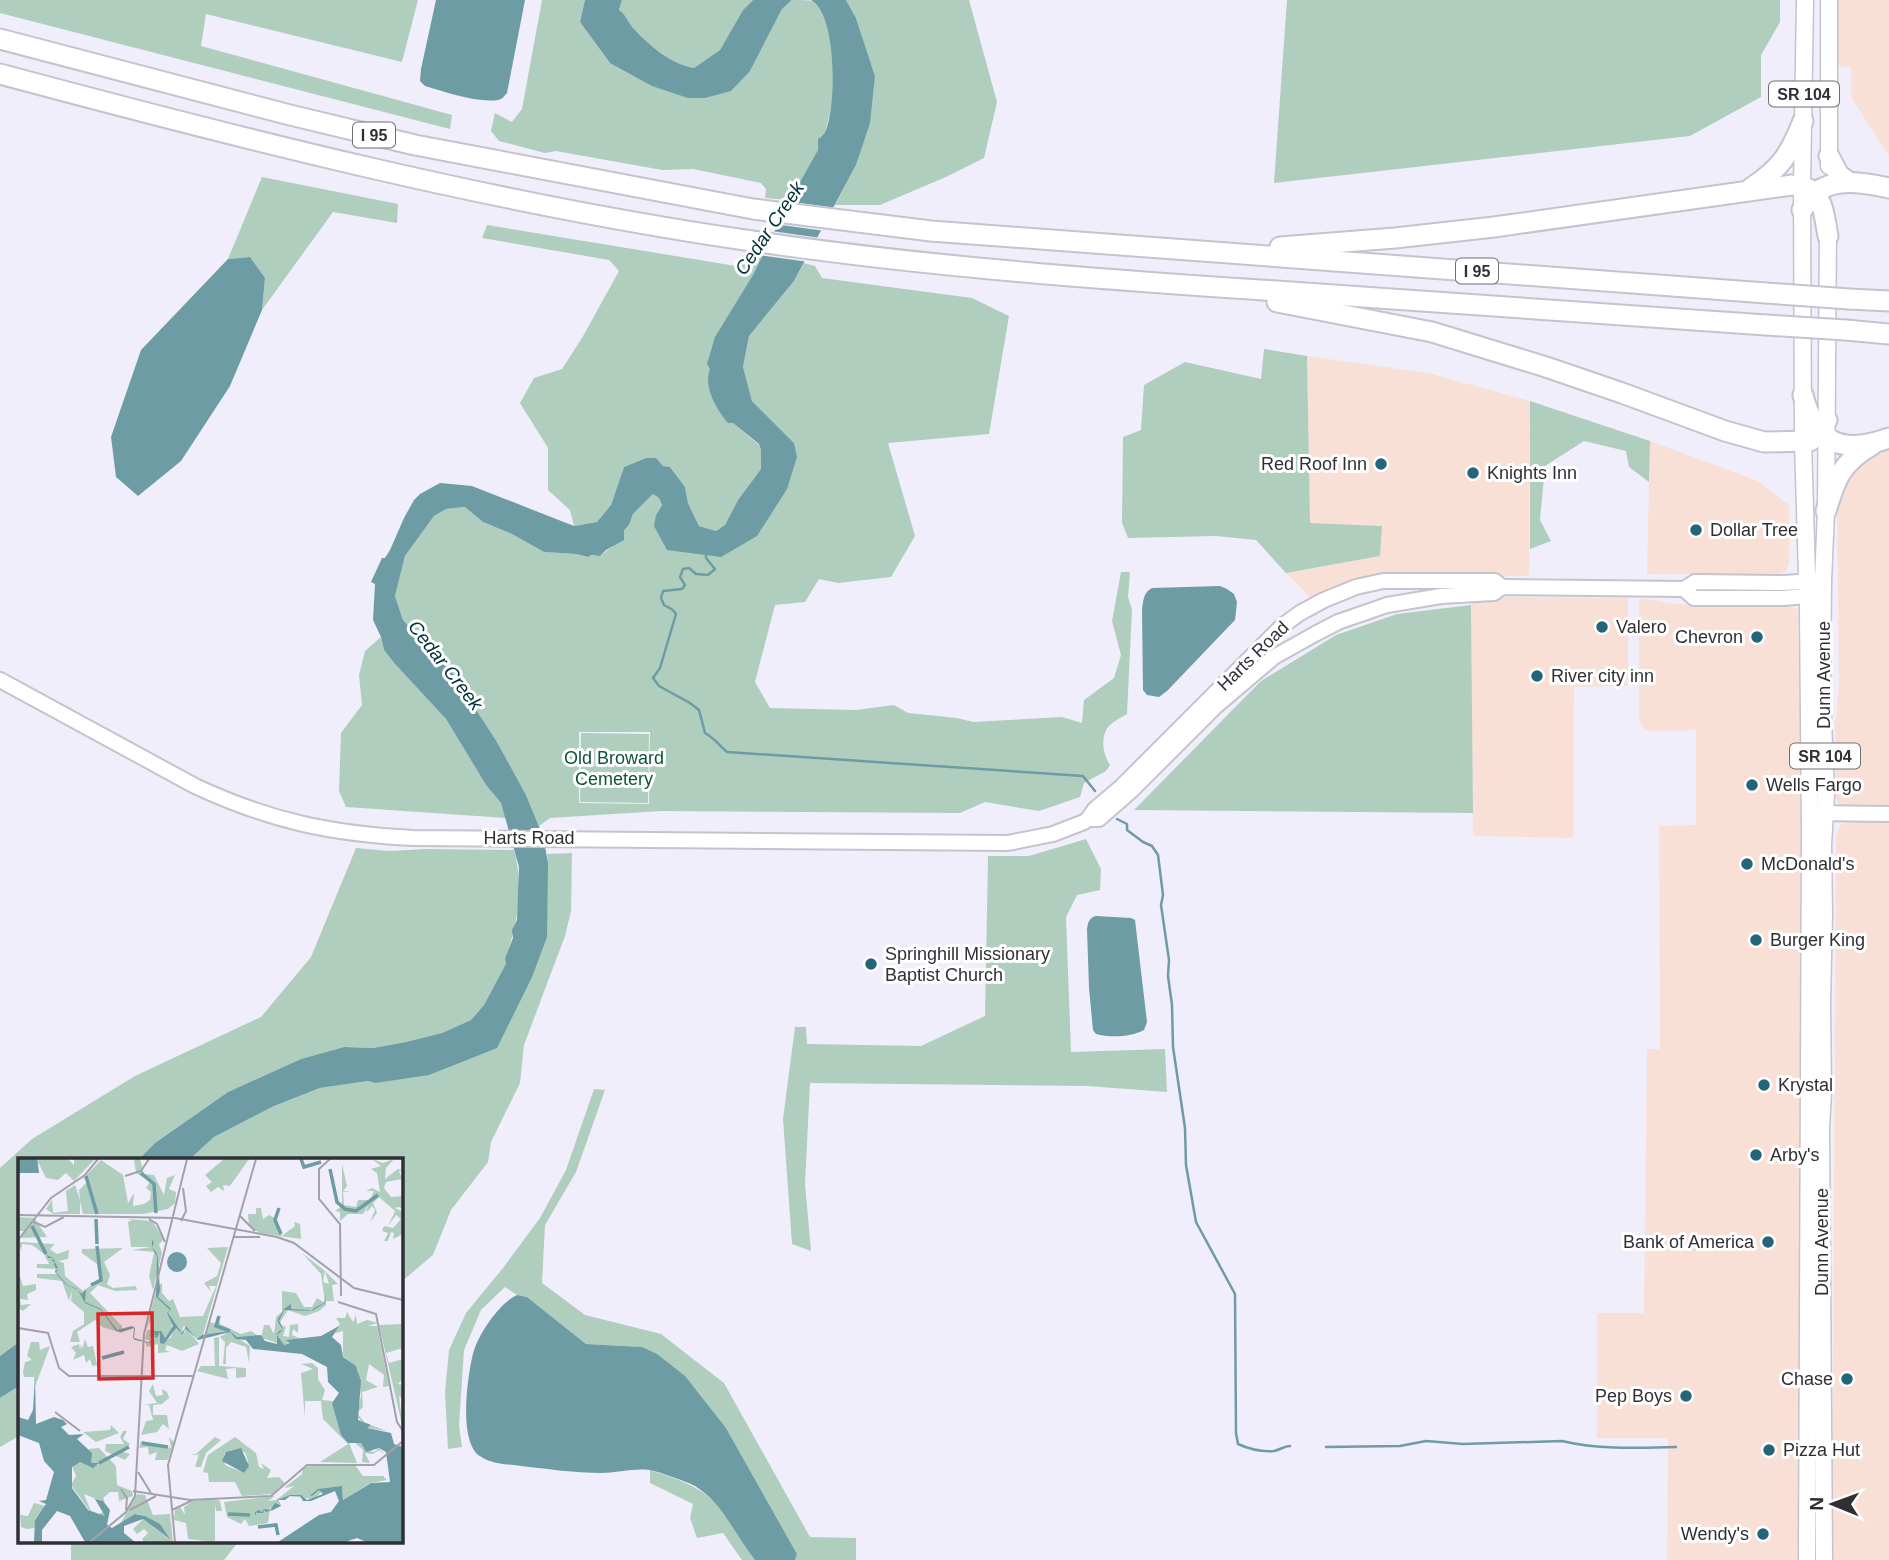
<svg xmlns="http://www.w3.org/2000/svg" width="1889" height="1560" font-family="Helvetica,sans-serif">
	<rect width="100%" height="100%" fill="#f0eefa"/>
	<g fill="#f9e0d7">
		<path d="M1837,0H1889V156L1851,97V67L1836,66Z"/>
		<path d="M1307,356L1428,373L1530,401L1529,576L1388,577L1312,599L1286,573L1380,556L1382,526L1310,523Z"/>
		<path d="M1650,441L1758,481L1789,505V563L1786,571L1778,575L1647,574Z"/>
		<path d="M1889,447V807L1844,806L1838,803L1836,798L1835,722L1839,689L1837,500L1839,488L1868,455Z"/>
		<path d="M1471,597L1628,598V686L1574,687L1573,838L1473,836Z"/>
		<path d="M1639,599H1648L1673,604L1787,605L1797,609L1798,612L1802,767L1798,1560H1667L1668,1438H1597V1313H1644L1647,1049H1660L1659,826L1696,825V730L1651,731L1645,729L1639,721Z"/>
		<path d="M1865,819L1889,820V1560H1832L1836,835L1839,827L1842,824Z"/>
	</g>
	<g fill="#b0cebd" fill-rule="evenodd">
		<path d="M0,0H418L402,62L206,14L201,46L452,115L450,129L0,13Z"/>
		<path d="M542,0H585L580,22L610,63L750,71L782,9L792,0C799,0 808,0 814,1C829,10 834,62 834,79C834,97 830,115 825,132C818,156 802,178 790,200L765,198L766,189L761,183L693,169L662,170L556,151L545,153L499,141L491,131L495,113L512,122L522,109Z"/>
		<path d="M622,0H753L743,10L720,50L694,68C670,64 649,45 633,28C628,22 626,15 619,11Z"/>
		<path d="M846,0H969L997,102L984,158L946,177L880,205H835L856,165L875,76L856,18Z"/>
		<path d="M1287,0H1780V22L1761,55V97L1690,136L1274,183Z"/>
		<path d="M262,177L398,204L397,223L333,212L262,310L265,278L250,257L228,259Z"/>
		<path d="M487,225L736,266L743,255L762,257L710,369L733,423L759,445L761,450V469L738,500L725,525L716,531L699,526L688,503L685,487L670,467L663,466L656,458H646L624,467L611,505L597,522L574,526L570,510L548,490V448L520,403L534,378L562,369L582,338L619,271L609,260L482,238Z"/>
		<path d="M804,263L815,266L822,278L972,298L1009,316L989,434L888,443L915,536L891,577L838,583L819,579L805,602L775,605L755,682L770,708L856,710L894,705L908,713L957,718L973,722L1062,717L1082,723L1084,700L1114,678L1121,655L1112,621L1121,572H1130L1128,597L1132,609L1127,714C1122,717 1112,722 1108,727C1100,738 1103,755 1110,765L1106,771L1084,783L1080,797L1039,811L985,802L960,813L661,811L550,818L539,826L526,795L497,742L453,674L403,620L395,596L405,556L434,516L446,509L465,507L483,522L512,534L544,552L576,554L587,557L590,555L600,556L618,542L623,530L629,525L633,514L653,494L659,498L662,505L656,515L721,557L794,443L752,401L743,367L749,336L794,281ZM579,732H650L649,804L579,803Z"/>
		<path d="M1264,349L1307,356L1310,523L1382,526L1380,556L1286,573L1256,540L1216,536L1128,538L1122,523L1123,437L1141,430L1144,385L1185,362L1261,379Z"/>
		<path d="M1530,401L1650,441L1649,482L1629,467L1626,451L1584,441L1545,466L1540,520L1551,541L1530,549Z"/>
		<path d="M1471,605L1473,813L1134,810L1261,681L1336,635L1397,614Z"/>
		<path d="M381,637L384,650L395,664L446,719L486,785L501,803L506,818L346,807L339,791L341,733L362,705L359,675L365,651Z"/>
		<path d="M581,733L649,734L648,803L580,802Z"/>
		<path d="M1086,839L1101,869L1100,890L1077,895L1066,917L1071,1052L1165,1049L1167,1092L1087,1086L810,1083L805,1184L811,1251L792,1244L783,1119L795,1027H806L807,1044L921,1046L985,1016L988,856H1029Z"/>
		<path d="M356,848L389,851L427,849L514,850C524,885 518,926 505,958L507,964L484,1005L471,1020L442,1033L406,1042L373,1048L344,1047L301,1059L228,1092L155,1143L139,1159H19V1342L0,1356V1168L32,1139L135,1076L261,1017L311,957Z"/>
		<path d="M572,853L571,911L565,936L524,1045L520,1083L491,1142L488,1162L451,1210L433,1255L401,1282V1159H190L214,1137L274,1106L320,1088L368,1081L375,1083L497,1048L548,863L547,854Z"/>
		<path d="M594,1089L605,1090L576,1172L545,1225L542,1283L585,1315L661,1334L724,1383L810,1537L856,1538V1560H795L797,1554L726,1428L642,1347L586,1344L527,1297L517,1295L505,1287L481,1310L464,1350L459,1425L462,1447L448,1449L445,1392L449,1350L466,1313L503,1268L540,1218L566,1170Z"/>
		<path d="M19,1386V1436L0,1447V1398Z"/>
		<path d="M650,1470C677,1479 702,1486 721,1509C734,1525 742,1544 755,1560H742L723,1533L697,1538L690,1518L693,1504L650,1483Z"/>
		<path d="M71,1541H239L224,1560H71Z"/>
	</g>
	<g fill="#6d9ca4">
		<path d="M436,0H525L507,93C503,97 503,99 498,100C476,103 446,92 425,86L420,81L421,69Z"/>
		<path d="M585,0H622L619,10C626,15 628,22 633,28C649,45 670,64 694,68L720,50L743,10L753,0H792L782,9L750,71L731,91L705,98H688L652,86L610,63L580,22Z"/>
		<path d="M811,0H846L856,18L875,76L870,123L856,165L794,281L749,336L743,367L752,401L794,443L797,457L787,489L757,536L721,557L667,550L654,526L656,515L662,505L659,498L653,494L633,514L629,525L624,530V540L606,550L600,556L591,555L588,557L576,554L544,552L512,534L483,522L465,507L446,509L434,516L405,556L395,596L403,620L453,674L497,742L526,795L543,836L548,863L547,937L532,977L497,1048L429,1075L375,1083L368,1081L320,1088L274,1106L214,1137L190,1159H139L155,1143L228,1092L301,1059L344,1047L373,1048L406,1042L442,1033L471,1020L484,1005L506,964L505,958L513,938L512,930L517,920L519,867L501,803L486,785L446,719L395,664L384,650L381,637L373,620L375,584L371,582L382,558H385L390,550L404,518L414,500L420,494L440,483L472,486L574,526L597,522L611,505L624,467L646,458H656L663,466L670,467L685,487L688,503L699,526L716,531L725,525L738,500L761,469V450L759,444L733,423H728C717,410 703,387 710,369L707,364L715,337L753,275L790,200L818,150V139C821,137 824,135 825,132C837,108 837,13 811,0Z"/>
		<path d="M250,257L265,278L262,310L230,386L181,461L138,496L116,477L111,437L141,350L228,259Z"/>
		<path d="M1220,586L1227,589L1234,594L1237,602L1235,620L1167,691L1159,697L1147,695L1143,690L1142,610C1143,600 1144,592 1152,588Z"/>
		<path d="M1096,916L1131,918L1135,920L1147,1022L1144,1030C1131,1037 1110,1038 1096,1034L1093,1030L1089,988L1087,929C1088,922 1089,918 1096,916Z"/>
		<path d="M517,1295L527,1297L586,1344L642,1347L657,1354L685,1376L726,1428L797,1554L795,1560H755C735,1535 723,1503 695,1486C688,1482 657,1471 649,1470C634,1468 617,1473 601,1473C575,1473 548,1469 521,1466C511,1464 500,1465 490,1461C486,1460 479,1456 476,1453C460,1434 467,1381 472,1358C476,1337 498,1304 517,1295Z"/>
		<path d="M19,1342V1386L0,1398V1356Z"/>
	</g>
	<g fill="#f0eefa">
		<path d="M785,201L838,208L825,231L774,224Z"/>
		<path d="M771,231L821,238L809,262L759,255Z"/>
	</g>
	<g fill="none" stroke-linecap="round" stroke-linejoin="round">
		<g stroke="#6d9ca4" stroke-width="2.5">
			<path d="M706,554V558L715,569L708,575L696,574L689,568L683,569L680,577L685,585L682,589L663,591L661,598L664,605L673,610L676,614L660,668L653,678L659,686L690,703L699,710L705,733C714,738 719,745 727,752L1083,776L1095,791"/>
			<path d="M1117,819L1127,824V830L1143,842L1152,846L1158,855L1163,895L1161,905L1169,960L1168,976L1172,1005L1173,1047L1185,1128L1186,1165L1196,1222L1235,1294L1236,1433L1238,1444C1249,1449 1262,1452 1274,1451C1280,1450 1284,1446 1290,1446"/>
			<path d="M1326,1447L1400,1446L1426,1441L1463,1444L1562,1441C1600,1450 1638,1448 1676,1447"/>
		</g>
		<g stroke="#c4c3ce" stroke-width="18">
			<g id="secondary">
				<path d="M1684,589L1694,598H1783L1819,595"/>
				<path d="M0,680L195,786C270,821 331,834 414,838L1008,843L1053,834L1084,822L1088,819L1095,809L1121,787L1282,626L1300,613L1324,600L1356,587L1383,581H1495L1502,587"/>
				<path d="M1813,813L1889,814"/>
				<path d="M1088,819H1099L1132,790L1215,707L1274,657L1315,634L1338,622L1387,605L1441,596L1494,593L1502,587L1684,589L1695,582L1783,583L1816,581"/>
			</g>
		</g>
		<g stroke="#c4c3ce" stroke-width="19">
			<g id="primary">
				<path d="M1805,0L1802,187L1803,442L1808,609L1810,831L1807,1560"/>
				<path d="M1829,166V0"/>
				<path d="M1824,1560L1821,1128L1823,1092L1822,1003L1824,914L1823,845L1826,795L1822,695L1823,581L1826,511L1828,226"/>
			</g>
		</g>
		<g stroke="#c4c3ce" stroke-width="23">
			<g id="highway">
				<path d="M0,39L290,115L415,145L753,209L931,231L1766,293"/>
				<path d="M0,74C246,140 493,203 745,240C926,267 1109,280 1291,292C1450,303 1608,314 1766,325"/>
				<path d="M1829,156L1839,175L1849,182"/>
				<path d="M1751,188C1781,168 1790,154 1803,121"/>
				<path d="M1802,210C1806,204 1810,196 1816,192C1837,177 1866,183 1889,188"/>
				<path d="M1280,247L1395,238L1494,227L1792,185C1797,186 1804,187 1809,189C1824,196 1825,222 1828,236"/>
				<path d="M1849,299L1889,301"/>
				<path d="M1277,302L1432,332L1546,367L1622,393L1725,431L1764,442L1810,441L1820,433L1827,420"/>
				<path d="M1846,330L1889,334"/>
				<path d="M1803,395C1815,444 1843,455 1889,438"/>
				<path d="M1826,511C1836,478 1841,463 1872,445"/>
			</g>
		</g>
		<use href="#secondary" stroke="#fff" stroke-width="14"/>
		<use href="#primary" stroke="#fff" stroke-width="16"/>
		<use href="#highway" stroke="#fff" stroke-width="19"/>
		<g stroke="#c4c3ce" stroke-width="23" stroke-linecap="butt">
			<g id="highway-bridge">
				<path d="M1766,293L1849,299"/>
				<path d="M1766,325L1846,330"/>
			</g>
		</g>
		<use href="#highway-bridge" stroke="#fff" stroke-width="19"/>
	</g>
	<g fill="#25657a" stroke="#fff" stroke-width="2.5">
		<circle cx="1381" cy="464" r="7"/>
		<circle cx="1473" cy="473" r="7"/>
		<circle cx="1696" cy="530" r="7"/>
		<circle cx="1602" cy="627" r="7"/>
		<circle cx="1757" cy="637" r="7"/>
		<circle cx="1537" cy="676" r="7"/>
		<circle cx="1752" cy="785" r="7"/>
		<circle cx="1747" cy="864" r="7"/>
		<circle cx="1756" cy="940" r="7"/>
		<circle cx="871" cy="964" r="7"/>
		<circle cx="1764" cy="1085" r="7"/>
		<circle cx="1756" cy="1155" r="7"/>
		<circle cx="1768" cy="1242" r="7"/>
		<circle cx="1847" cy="1379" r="7"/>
		<circle cx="1686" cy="1396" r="7"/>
		<circle cx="1769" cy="1450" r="7"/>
		<circle cx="1763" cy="1534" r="7"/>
	</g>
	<g text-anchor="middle" stroke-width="6" stroke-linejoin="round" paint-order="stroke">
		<g fill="#fff" stroke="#6e6d71" stroke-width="2">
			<rect x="1769" y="81.5" width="70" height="25" rx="5"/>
			<rect x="353" y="122.5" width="42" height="25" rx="5"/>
			<rect x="1456" y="258.5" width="42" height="25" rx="5"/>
			<rect x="1790" y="743.5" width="70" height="25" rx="5"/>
		</g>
		<g font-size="16" font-weight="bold" fill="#302f34">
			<text x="1804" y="100">SR 104</text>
			<text x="374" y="141">I 95</text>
			<text x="1477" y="277">I 95</text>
			<text x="1825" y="762">SR 104</text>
		</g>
		<g font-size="18" fill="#302f34" stroke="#fff" text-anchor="start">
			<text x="1367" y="470" text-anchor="end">Red Roof Inn</text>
			<text x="1487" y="479">Knights Inn</text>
			<text x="1710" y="536">Dollar Tree</text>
			<text x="1616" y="633">Valero</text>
			<text x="1743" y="643" text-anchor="end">Chevron</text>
			<text x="1551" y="682">River city inn</text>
			<text x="1766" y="791">Wells Fargo</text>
			<text x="1761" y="870">McDonald's</text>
			<text x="1770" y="946">Burger King</text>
			<text x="885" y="960">Springhill Missionary<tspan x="885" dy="21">Baptist Church</tspan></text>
			<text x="1778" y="1091">Krystal</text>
			<text x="1770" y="1161">Arby's</text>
			<text x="1754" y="1248" text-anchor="end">Bank of America</text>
			<text x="1833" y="1385" text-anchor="end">Chase</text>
			<text x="1672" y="1402" text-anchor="end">Pep Boys</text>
			<text x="1783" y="1456">Pizza Hut</text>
			<text x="1749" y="1540" text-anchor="end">Wendy's</text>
		</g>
		<g font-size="18" fill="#302f34" stroke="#fff">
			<text transform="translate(1253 656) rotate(-44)" y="6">Harts Road</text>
			<text transform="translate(1824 675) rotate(-90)" y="6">Dunn Avenue</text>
			<text x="529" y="844">Harts Road</text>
			<text transform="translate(1822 1242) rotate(-90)" y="6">Dunn Avenue</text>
		</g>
		<g font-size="18" fill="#0e5337" stroke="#fff">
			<text x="614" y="764">Old Broward<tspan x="614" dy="21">Cemetery</tspan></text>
		</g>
		<g font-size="19" font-style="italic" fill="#013138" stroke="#fff">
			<text transform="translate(769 228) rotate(-56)" y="7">Cedar Creek</text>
			<text transform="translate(446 665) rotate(52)" y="7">Cedar Creek</text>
		</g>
	</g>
	<g transform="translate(18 1158)">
		<rect width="385" height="385" fill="#f0eefa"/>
		<path d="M0,1H50L56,7V1H77L56,23L48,15L40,22L28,20L20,4L21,15H0ZM116,1H122L126,16L136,17L146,37L149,20L157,17L151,31L158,34L157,45L150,51L125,56H65L62,43V56H35L28,51L34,42L35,55L50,53L48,33L57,27L62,42L61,32L72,21H65L83,2L105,17L110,45L116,35L115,48L126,46L132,42L133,34L128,30L132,24L118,15ZM206,1H231L212,28L205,27L206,33L200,29L193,34L188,28L194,24L187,17ZM354,1L365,5L376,1L368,10L367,21L380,11L385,12L381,13L384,21L368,24L366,30L373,39L385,38V51L381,49L377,50L385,54V76L375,81L376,75L373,74L370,83H366L370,75L364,73L366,68L375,70L383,61L378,57L370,68L377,53L361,39L355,45L359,55L352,64L357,52L354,48L351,52L348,54L351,46L345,56H330L322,63V54L317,53L324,48V6L329,28L325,33L333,34H325L326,47L338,49L340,42H352L356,33H348L354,30L362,34L359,15L353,11L363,8ZM238,50H243L245,61L251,57L257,60L264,78L277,68L276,64L282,66L283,81L242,75L231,68L230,56H238ZM0,59L16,60L29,79L2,80L6,73H0ZM110,61L134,63L146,81L141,86L144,95L135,132L131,118L136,94L114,92L133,89H113L110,64L114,62ZM0,84L37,86L32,91L39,96L51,92L50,101L40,103L46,105L47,118L65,133L81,121L79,106L64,95V91L105,90L86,104L92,117L89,126L95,130L118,128L119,132L97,133L80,127L72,135L104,168V175L84,169L77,162L59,174L62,184H52L55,173L66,166V154L53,143L54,133L51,143L44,123L19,120V116H39L37,111L19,110V106H31L26,96L14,87L4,86L3,93ZM210,89L185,177L179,181L168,168L165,169L164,175L154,163L153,177L144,186L153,179L157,170L166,177L167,169L181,186L164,193L149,187L147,192L152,194L140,195V186L129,189L127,184H134L127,181L129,172L136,171L133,162L129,170L139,128L144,125V135L151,143L155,141L162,159L185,158L198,128H191L193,134L186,125L199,118L203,105L189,90ZM284,95L307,113L305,124L311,126L307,113L320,126L314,127L316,143H308V147L301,153L287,158L270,152L261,166L268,169L265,178L271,179L272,167L280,166V175L275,171L274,177L283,181L265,187L244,180L238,185L239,179H219L212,173L188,177L192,164L198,166L201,158L202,166L223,176L233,173L243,180L246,167H251L256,176L258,159L264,154V133L278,135L286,149H294L299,140L307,145L303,116ZM0,112L5,128L18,126V132L9,136L10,142L2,141L3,147L13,146L5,153L0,150ZM329,154L335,164L338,157L339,166L349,162L360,165L350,168H359L371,228L365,229L366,217L351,206L348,222L360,229L344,234L345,249L339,255L347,265L369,273L349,270L338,257L343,238L340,212L325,198V173L314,176L322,166L318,160H327ZM385,166V190L368,195L371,205L385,201V220L380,226L385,227V240L381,238L385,271L361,167ZM211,174L232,188L231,205L228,189L213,184L208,190V206H205L207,184L202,179ZM201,179V208L228,210V219L218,220V210L208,211L210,221L179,213L183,208H197L196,180ZM67,181L70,189L75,188L79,207L74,208L72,201L68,205L66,197L55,202L58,195L53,189L61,186L62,191L63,186L64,191ZM13,184H21L22,192L32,188L17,229L16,219H6L5,214L7,204L14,202L9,198ZM294,205L300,210V221L307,232L304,242L314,243L321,259L323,277L330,285L338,282L344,286L346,291L356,294L361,290L366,296L361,292L355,296L347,295L352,305L344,304L345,292L335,283L331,285L339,305L302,304L330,286L305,261L303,243H287V260L283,215L295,211L283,206ZM135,226L138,238L145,237L144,231L149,234L151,240L144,246L135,247V257H149L151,271L145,266L139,274L123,277L128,263L135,262L131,247H125L139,245L131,233ZM93,267L101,275L78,284L65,274L92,272ZM105,273H109L105,281L112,286L105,294L112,296L107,302L87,293L88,286H106L102,279ZM151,279L156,284L150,302H137L139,294L131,297L130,289L121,290L123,283L153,290ZM197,279L203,282L188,295L183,309H177L181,296L179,297L171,296H178ZM217,279L238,295L241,309L246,311L243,305L253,312L249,320L261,319L267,325L254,336L224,338L217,324H191L190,315L185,314L190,297ZM214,292L227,294L230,303L226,315L207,307L206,296ZM81,290L98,308L99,327L114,333L115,338L101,343L100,334H92L85,340L87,344L78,341L84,345L88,353L87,358L79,357L87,353L76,340L66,336L74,356L53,327L58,318L54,308L62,304L75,309L81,306L73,305L71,291ZM298,306L337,307L345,318H365L369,322L352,325L325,342L324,329L304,333L297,341L270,338L259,342L262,348L252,350L250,365L231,368L227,361L223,366L209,359L206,344L257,338L250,343L258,342L276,328L266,330L284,316L285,310ZM119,336L127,337L135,357L152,356L155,384H126L124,381L130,375L126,371L119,376L115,371L125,361L150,380L127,358L119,356L100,369L94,370L101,368ZM196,341L202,343L204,353H198L197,346V384L170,381L168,365L156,362L157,352L162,349L167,357L166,349L175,343ZM16,345L27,348L17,361V370L9,371L3,369L2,357L10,358Z" fill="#b0cebd" fill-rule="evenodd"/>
		<path d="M0,1H19L21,15H0ZM134,82L136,85L134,89L138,94L140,100L142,133L140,139L153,151L150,155L164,175L168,168L179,181L184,177L212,173L219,179L243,177L247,183L259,186V176L261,173L265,172L260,164V161L266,151L273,146V151L290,152L294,153V152L298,149L306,145L308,137L307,145L294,153L266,152L261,163L263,166L265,172L259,177L266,187L272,185L268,182L303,178L321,168L314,179L323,187L325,199L338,208L343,223L340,262L353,267L349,270L373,275L376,286L385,289V384H348L339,380L327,384H260L301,357L313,354L321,343L317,333L293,343H285L282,338H272L267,342H260L263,348L255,352L248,354L246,352L245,355H239L238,354V357H232H237V354L241,352L244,354L246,351L252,352L257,345L262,347L259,342L272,337H283L289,342L305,336L301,332L294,338H293L290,330L293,337L300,331L324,328L325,342L353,325L372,324L368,294L361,290L348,294L343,285H330L323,277L314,245L321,235L310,224L309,209L284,196L235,191L228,182L218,181L212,174L180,182L167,170L165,177L158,170L146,186L142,185V174L139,180L133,177L135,183L132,185L117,182L115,180L116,170L104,174L98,173L83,152L67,145L60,132L48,127L37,114V113L40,111L37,109L36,106L37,104L34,103L35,100H30L29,97L35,100L40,110V112L38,114L49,127L59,131L64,136L68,131L67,144L83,151L99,172L114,168L117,170L116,180L130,184L134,183L132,176L138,179L135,173H143L147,180L144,185L155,168L149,155L152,152L138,139L139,99L134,89ZM149 104a10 10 0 1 1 20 0a10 10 0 1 1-20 0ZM17,219L18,266L36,259L45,262L49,266L43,269L51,277L66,276L59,281L74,295L73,305H81L75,310L62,304L54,309V330L70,352L87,358L77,341L85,343L92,352L89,367L94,370L117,356L127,358L142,366L152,381L125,361L106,368V375L117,384H67L52,358L39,353L24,372V384H16L17,362L28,346L21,343L28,342L36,314L26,303L21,285L0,277V259L10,262L15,252ZM223,290L231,308L226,315L204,303L208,294Z" fill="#6d9ca4"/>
		<path fill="none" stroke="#6d9ca4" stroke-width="3.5" d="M283,1L286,9L303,4M312,11L319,44L327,51L338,53L360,37M123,15L136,26L138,55M68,18L79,56M261,50L257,62L263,76M78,61L79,86M14,68L28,96M73,127L83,122L79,88M201,158L198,168L212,173M84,200L106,194M124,285L150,289M81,305L111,289M210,356L232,357M240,369L258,367L260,377"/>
		<path fill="none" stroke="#a3a2ab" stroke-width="2" d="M312,1L301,11V41L322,66L323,138M107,18L123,13L131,1M0,57L157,60L259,79L276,85L336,130L385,142M222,58L237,73M131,61L139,66L147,84M14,63L27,69L46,59M163,63L168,53L165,30M215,79H242M0,82L33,40L67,17L80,1M320,144L358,156L379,264L385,273M0,170L30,175L41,210L51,218H176M37,254L62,273M120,314L133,335M103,331L109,340L108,352M115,333L172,342L253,338L289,307H356L385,283M112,352L138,338M154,352L175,342M72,384L108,354L117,338L126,176L169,1M157,384L150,307L238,1"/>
		<path fill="#d62828" fill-opacity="0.15" stroke="#d62828" stroke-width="3.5" d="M134,155L135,220L81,221L80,156Z"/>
		<rect width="385" height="385" fill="none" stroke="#302f34" stroke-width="3.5"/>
	</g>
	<g transform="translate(1833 1504) rotate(271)" stroke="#ffffff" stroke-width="5" paint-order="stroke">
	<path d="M0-5L12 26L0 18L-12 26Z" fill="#302f34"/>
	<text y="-10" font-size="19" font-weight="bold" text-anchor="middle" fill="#302f34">N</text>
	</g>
</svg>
